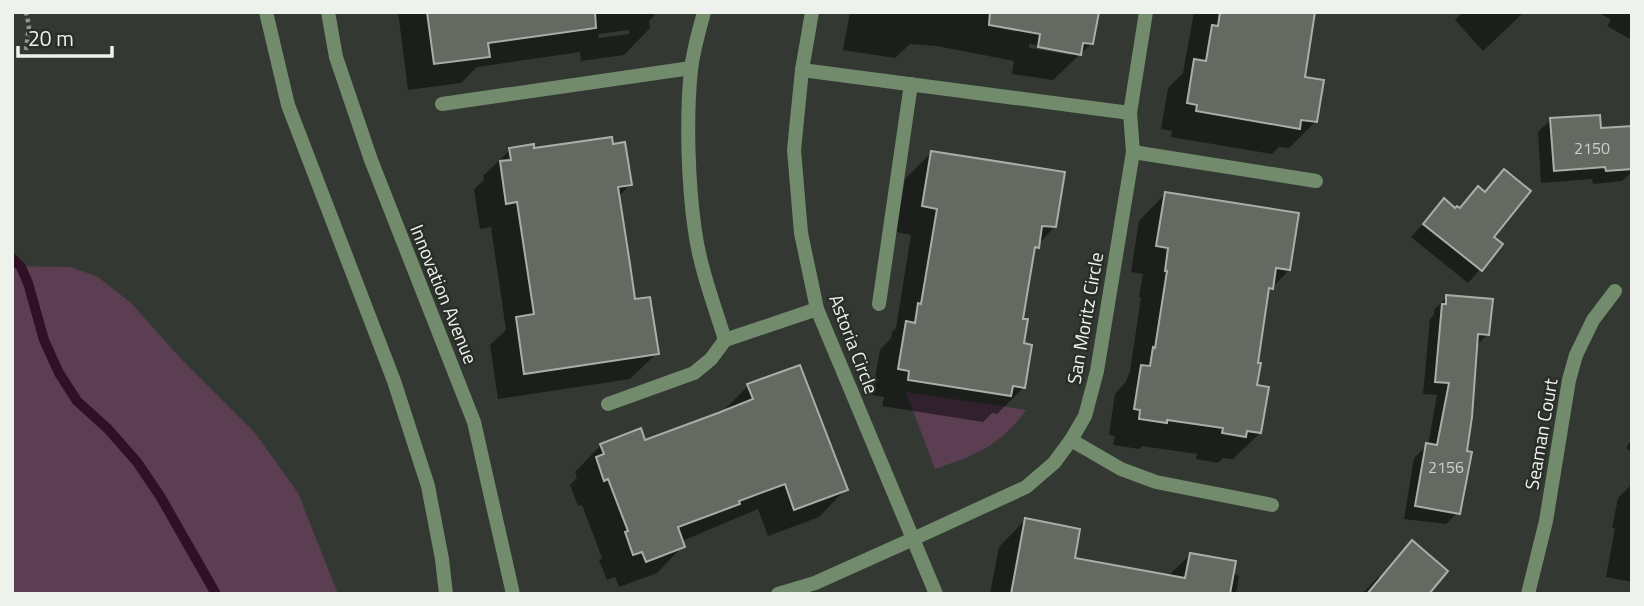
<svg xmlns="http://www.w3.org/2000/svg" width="1644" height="606" font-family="'Titillium Web',sans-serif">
	<rect width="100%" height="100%" fill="#333932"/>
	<g fill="#5c3e53">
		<path d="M12,266L71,267L98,277L131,303L180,358L255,433L298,493L338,594H12Z"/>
		<path d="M906,392L1026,410C1000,446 976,455 935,469Z"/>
	</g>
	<g fill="#0007" fill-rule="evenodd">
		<path d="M398,12H654V16L649,21L650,28L624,55L581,61L580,52L477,67L461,83L408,90ZM629,30V34L599,38L598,34Z"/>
		<path d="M850,12H1097L1092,43L1053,80L1012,74L1014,61L937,46L910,44L895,58L843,50ZM1029,44L1071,51V55L1029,48Z"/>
		<path d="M1194,12H1314L1303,78L1315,122L1289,148L1279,147L1272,154L1171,137L1172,131L1161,129L1168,88L1183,73Z"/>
		<path d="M1463,12H1522L1523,13L1483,51L1455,20Z"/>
		<path d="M1598,12H1632V40L1607,26L1611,20Z"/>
		<path d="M1551,119L1599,130L1632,128V172L1622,181L1593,184L1592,179L1541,183L1538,132Z"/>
		<path d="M510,150H533L630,185L618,197L634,301L657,353L630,379L498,399L490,345L506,330L491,227L480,229L474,189L484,180L483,176Z"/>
		<path d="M932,152L1054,227L1032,252L1021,320L1024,387L997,414L992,413L983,422L882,406L884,397L872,395L880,350L891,338L892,332L896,328L911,235L896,232L905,179Z"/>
		<path d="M1504,171L1492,237L1501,245L1468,283L1411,237L1444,200L1455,210H1458L1478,188L1484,193Z"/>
		<path d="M1165,194L1289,270L1267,293L1255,387L1260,433L1233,459L1223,458L1218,463L1196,459L1197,454L1142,446L1139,449L1113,445L1115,436L1109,435L1115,394L1125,383L1130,372L1141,297H1139L1143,274L1131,272L1139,221Z"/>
		<path d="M1447,297L1488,334L1476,346L1459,511L1446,524L1404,519L1414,458L1428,445L1437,395L1423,394L1430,319L1434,315V310Z"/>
		<path d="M748,386L845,490L819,517L768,536L758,509L682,541L683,546L657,573L619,587L615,577L607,580L599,560L602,558L582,505L578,506L570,485L577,478L575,472L601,445L644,442L722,412Z"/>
		<path d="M1632,439V452L1626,448Z"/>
		<path d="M1631,485H1632V582L1606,577L1615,528H1612L1618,498Z"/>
		<path d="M1025,520L1073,559L1168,576L1190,555L1239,576L1236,594H990L999,547Z"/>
		<path d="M1412,543L1427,594H1362L1378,577L1380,578Z"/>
	</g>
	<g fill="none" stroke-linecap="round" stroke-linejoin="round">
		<path stroke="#2f1027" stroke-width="10" d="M12,258L21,267L28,283L44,340L59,373L77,401L108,429L137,462L160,496L216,594"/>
	</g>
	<g fill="#646a62" stroke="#a8afa6" stroke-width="2">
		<path d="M427,12H595L596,28L488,43L490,57L434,64Z"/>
		<path d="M990,12H1099L1093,44L1083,43L1081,55L1038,47L1040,34L989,25Z"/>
		<path d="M1220,12H1315L1305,77L1324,80L1317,122L1301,120L1300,129L1196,111L1197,105L1187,103L1194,59L1206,61L1212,25L1218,26Z"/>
		<path d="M1600,115L1601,128L1632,126V169L1606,171L1605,167L1554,171L1550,118Z"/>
		<path d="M612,137L613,144L625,142L632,185L618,187L630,264L635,299L650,297L659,354L524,374L516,317L534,314L517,202L506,204L500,161L511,160L509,148L534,144V148Z"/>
		<path d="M931,151L1065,172L1056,227L1042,226L1039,248L1035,247L1023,319H1028L1024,343L1032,345L1025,388L1013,386L1011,396L908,380L909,371L898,369L906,321L915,323L918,303L921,304L937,209L922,206Z"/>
		<path d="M1504,169L1531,191L1494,237L1503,244L1482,271L1423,224L1444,198L1455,208L1457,206L1460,208L1478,186L1485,192Z"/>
		<path d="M1165,192L1299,213L1290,270L1276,268L1273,289L1269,288L1258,363H1261L1257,385L1269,387L1261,433L1247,431L1246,437L1222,433L1223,428L1167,420V423L1139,419L1140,410L1134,409L1141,365L1150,366L1153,347L1155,348L1167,271H1165L1168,248L1156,246Z"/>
		<path d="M1446,295L1493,299L1489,335L1478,334L1472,417L1467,451L1472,452L1460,514L1415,506L1426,443L1437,445L1449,383L1435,382L1442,304H1446Z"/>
		<path d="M800,365L848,490L794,510L785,484L739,501L740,504L678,527L685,547L646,562L642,552L633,555L625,532L628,531L608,479L604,481L596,457L604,454L600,444L641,428L645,440L718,413L753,399L747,384Z"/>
		<path d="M1025,518L1080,529L1075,558L1185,578L1190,553L1236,561L1230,594H1011Z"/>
		<path d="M1412,540L1448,571L1429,594H1367Z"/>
	</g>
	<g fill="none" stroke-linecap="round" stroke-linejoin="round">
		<path stroke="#8f948e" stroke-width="4.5" stroke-dasharray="3.5 3.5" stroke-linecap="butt" d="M26,12L29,26L26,50"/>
		<g stroke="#728b6c" stroke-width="14">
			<path d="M704,12C699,31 693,51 691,70C686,117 688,184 695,231C700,268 714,304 725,340L817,309"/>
			<path d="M802,70L1130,113"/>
			<path d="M442,104L691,68"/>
			<path d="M1133,152L1316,181"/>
			<path d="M879,304L911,84"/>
			<path d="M608,404L694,373L711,359L725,340"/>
			<path d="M1071,440L1121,469L1156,482L1272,505"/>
			<path d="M778,594L815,583L913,539"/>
		</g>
		<g stroke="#728b6c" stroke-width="14">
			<path d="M812,12L802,70L794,150L801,233L817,309L936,594"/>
			<path d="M913,539L1026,487L1054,463L1071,440L1085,416L1097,371L1133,152L1130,113L1146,12"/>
			<path d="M1528,594L1546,521L1569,380L1576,355L1593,320L1615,291"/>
		</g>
		<g stroke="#728b6c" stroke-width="14">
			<path d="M266,12L288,105L394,381L428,486L442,559L446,594"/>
			<path d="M328,12L336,57L371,160L474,422L513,594"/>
		</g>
	</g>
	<g text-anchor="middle" stroke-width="5" stroke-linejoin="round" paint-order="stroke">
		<g font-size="16" fill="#ccd0ca">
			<text x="1592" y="154">2150</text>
			<text x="1446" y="473">2156</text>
		</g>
		<g font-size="19" fill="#eef2ed" stroke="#292f28">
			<text transform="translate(444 294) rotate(68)" y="7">Innovation Avenue</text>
			<text transform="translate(1085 318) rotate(-80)" y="7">San Moritz Circle</text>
			<text transform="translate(854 344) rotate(69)" y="7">Astoria Circle</text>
			<text transform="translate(1541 434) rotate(-80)" y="7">Seaman Court</text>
		</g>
	</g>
	<rect width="1644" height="606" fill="none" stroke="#eef2ed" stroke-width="28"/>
	<path d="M18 46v10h94v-10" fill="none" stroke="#eef2ed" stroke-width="3.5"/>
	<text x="28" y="46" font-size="21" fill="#eef2ed" stroke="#292f28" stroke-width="5" paint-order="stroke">20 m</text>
</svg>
